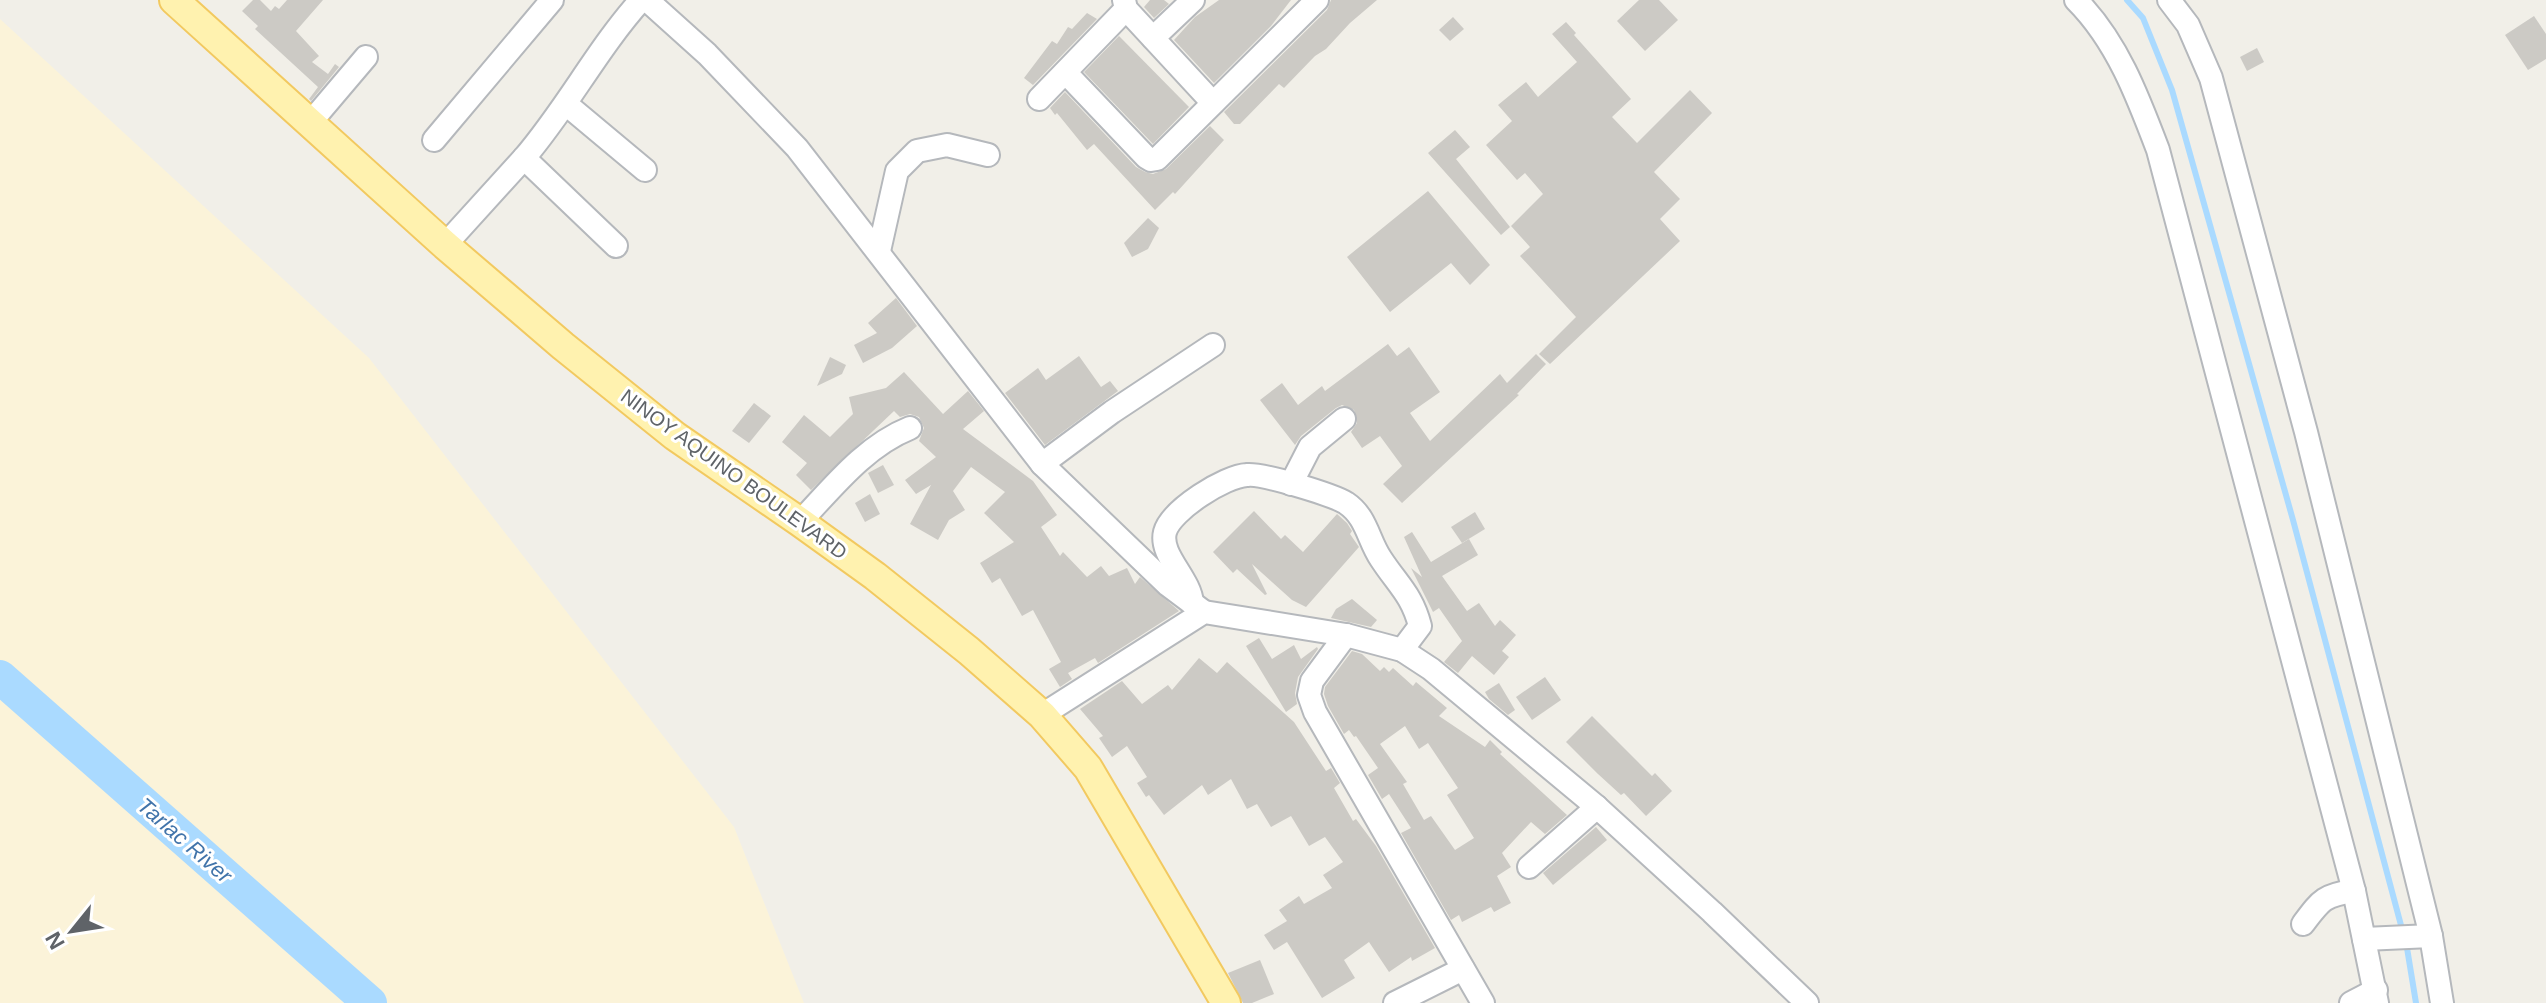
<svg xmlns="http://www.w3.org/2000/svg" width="2546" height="1003" font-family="Arial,sans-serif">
	<rect width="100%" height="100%" fill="#f1efe8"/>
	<path fill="#fbf3d9" d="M0,19L369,358L734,827L804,1003H0Z"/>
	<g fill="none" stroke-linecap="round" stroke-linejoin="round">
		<g stroke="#aadaff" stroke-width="6">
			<path d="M2127,0L2143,18L2172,90L2293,520L2402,929"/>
			<path d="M2407,948L2416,1003"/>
		</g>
		<path stroke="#aadaff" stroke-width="34" d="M0,677L370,1003"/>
	</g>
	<g fill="#cccac5" fill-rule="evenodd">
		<path d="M253,0H260L271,11L275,6L279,9L287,0H323L296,31L319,56L312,62L328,74L335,64L339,67L311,101L309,99L318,87L255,29L258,26L242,11Z"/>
		<path d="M1150,0H1164L1169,4L1154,18L1144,7Z"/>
		<path d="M1219,0H1291L1271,26L1214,83L1174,40L1195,17Z"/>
		<path d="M1331,0H1377L1350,23L1326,49L1315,56L1284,88L1279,84L1240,124H1234L1224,112L1327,10Z"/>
		<path d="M1639,0H1659L1678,20L1645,51L1617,21Z"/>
		<path d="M1087,13L1097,19L1033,85L1024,78L1052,41L1057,44L1068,27L1072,29Z"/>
		<path d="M2534,16L2546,34V59L2528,70L2505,35Z"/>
		<path d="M1453,17L1464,29L1450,41L1439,30Z"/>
		<path d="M1566,22L1576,33L1574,35L1631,99L1612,117L1637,143L1690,90L1712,113L1654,172L1680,199L1660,219L1680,241L1550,364L1539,354L1576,317L1520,256L1530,247L1511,226L1543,194L1525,173L1517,180L1486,145L1512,121L1498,105L1526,82L1538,97L1577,62L1552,34Z"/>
		<path d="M1119,36L1189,107L1153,144L1084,72Z"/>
		<path d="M2257,48L2264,62L2247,71L2240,57Z"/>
		<path d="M1065,92L1136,167L1145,172L1153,174L1166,169L1210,126L1224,140L1175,194L1173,192L1155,210L1094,144L1087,150L1057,113L1055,115L1050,108Z"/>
		<path d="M1455,130L1470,147L1456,159L1510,227L1501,235L1428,153Z"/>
		<path d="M1428,191L1490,265L1470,285L1451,263L1390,312L1347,257Z"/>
		<path d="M1148,218L1159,228L1148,249L1132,257L1124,243Z"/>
		<path d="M896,298L917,326L892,348L863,363L854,345L877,333L868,323Z"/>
		<path d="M1388,344L1397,356L1409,347L1440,392L1410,413L1430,441L1500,374L1507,383L1536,354L1546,364L1517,394L1519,395L1402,503L1383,484L1402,466L1380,436L1362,448L1351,432L1357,423L1354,410L1342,405L1336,408L1301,436L1295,445L1260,400L1282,383L1298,405L1322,386L1325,391Z"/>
		<path d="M1079,356L1101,387L1110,381L1118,391L1045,445L1005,393L1038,368L1046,380Z"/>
		<path d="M830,357L846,365L842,374L817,386Z"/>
		<path d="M904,372L943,414L968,391L984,411L963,429L1033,481L1057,515L1041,527L1060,556L1063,552L1087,577L1101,566L1109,576L1127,568L1135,584L1140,577L1179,611L1098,663L1095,658L1068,673L1072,679L1060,687L1049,669L1061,662L1033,610L1022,616L1000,578L992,583L980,563L1014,542L984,513L1005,492L971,467L953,491L965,510L949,520L938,540L910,524L931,485L916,494L905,480L936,457L919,441L924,428L919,417L910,414L900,417L894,411L811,490L796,475L807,463L782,442L804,415L830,437L853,414L849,397L886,388Z"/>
		<path d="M754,403L771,416L749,443L732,431Z"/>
		<path d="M883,465L894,485L878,493L868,473Z"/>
		<path d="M870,494L880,514L865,522L855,503Z"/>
		<path d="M1254,511L1281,539L1285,535L1303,552L1337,514L1347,523L1352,531L1350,534L1359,547L1306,607L1292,600L1252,564L1267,594L1265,595L1237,569L1233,573L1213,552Z"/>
		<path d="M1475,512L1485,529L1462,543L1451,527Z"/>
		<path d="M1412,532L1431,562L1469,539L1478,555L1442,576L1467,611L1479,603L1495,626L1500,620L1516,635L1502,651L1509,657L1494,675L1472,656L1458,673L1444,662L1462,641L1439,608L1433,612L1411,568L1422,577L1404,537Z"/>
		<path d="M1352,599L1377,620L1371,627L1331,618L1336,609Z"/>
		<path d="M1259,638L1272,659L1294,645L1301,659L1317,647L1318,649L1298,677L1295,693L1297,704L1286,712L1246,646Z"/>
		<path d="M1352,651L1362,654L1380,671L1384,667L1389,672L1393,668L1413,686L1416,682L1447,708L1439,716L1485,747L1490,740L1502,752L1500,754L1567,815L1545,834L1531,822L1502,853L1511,867L1497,876L1511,903L1494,912L1491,907L1462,922L1459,915L1451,920L1401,833L1411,828L1389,794L1382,799L1368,775L1378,768L1356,736L1354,737L1349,730L1344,734L1328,706L1324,694L1325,687ZM1405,726L1419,749L1428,743L1458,788L1447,795L1474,838L1455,850L1431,816L1424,820L1403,784L1407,782L1380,744Z"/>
		<path d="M1199,658L1217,673L1227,662L1294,722L1326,771L1331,768L1340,783L1334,788L1353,821L1356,819L1376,846L1435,948L1412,961L1411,957L1389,972L1369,942L1344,960L1355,978L1322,998L1287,942L1274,950L1264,935L1287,921L1279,910L1299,896L1304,904L1332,888L1323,875L1343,862L1325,837L1309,846L1291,816L1271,827L1257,804L1247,809L1231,779L1208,795L1202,785L1164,815L1149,795L1146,797L1137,783L1147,777L1127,746L1112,757L1099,738L1103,736L1080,709L1122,681L1142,704L1168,685L1172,690Z"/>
		<path d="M1545,677L1561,700L1532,720L1516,697Z"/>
		<path d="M1499,683L1515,710L1508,715L1489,699L1485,692Z"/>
		<path d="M1592,716L1652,776L1655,773L1672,791L1646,816L1624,793L1621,795L1598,774L1566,742Z"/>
		<path d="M1596,827L1607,840L1553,885L1543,873Z"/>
		<path d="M1260,960L1274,994L1252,1003H1243L1228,973Z"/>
	</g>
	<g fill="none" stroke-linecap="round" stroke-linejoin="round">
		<g stroke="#b5b8bc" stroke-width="26">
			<g id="minor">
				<path d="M647,0L707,54L797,148L1042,464L1168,585L1204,612"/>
				<path d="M1124,0L1126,9L1213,103"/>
				<path d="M2076,0C2117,41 2138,97 2158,150L2354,891L2377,1003"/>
				<path d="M2169,0L2188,25L2211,78L2306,432L2431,936L2442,1003"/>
				<path d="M1153,38L1193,0"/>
				<path d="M1066,73L1146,157L1151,160L1157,159L1317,0"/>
				<path d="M1039,99L1126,9"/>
				<path d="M566,104L645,170"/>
				<path d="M310,123L366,57"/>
				<path d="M434,140L552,0"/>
				<path d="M445,245L524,158"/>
				<path d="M616,246L524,158C567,108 597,49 641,0"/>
				<path d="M879,251L897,171L917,151L947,145L988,155"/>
				<path d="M1042,464L1112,412L1213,345"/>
				<path d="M1291,484L1310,447L1344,419"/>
				<path d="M800,522C833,487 865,446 910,428"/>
				<path d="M1192,603C1190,578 1159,555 1165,532C1171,510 1225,476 1247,475C1262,473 1333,495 1346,503C1367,517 1368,540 1381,559C1398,585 1412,595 1420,626L1402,650"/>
				<path d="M1346,635L1312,681L1309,695L1315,712L1483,1003"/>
				<path d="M1042,715L1204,612L1346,635L1402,650L1431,669L1597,807L1712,912L1807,1003"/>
				<path d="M1529,867L1597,807"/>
				<path d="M2303,924C2321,900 2324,895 2354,891"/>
				<path d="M2364,939L2431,936"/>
				<path d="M1395,1003L1463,969"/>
				<path d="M2351,1003L2376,990"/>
			</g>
		</g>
		<g stroke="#f2c960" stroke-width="32">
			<path id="major" d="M174,0L445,245L563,346L675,436L800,522L875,576L969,651L1042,715L1088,768L1226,1003"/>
		</g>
		<use href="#minor" stroke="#fff" stroke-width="22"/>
		<use href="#major" stroke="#fff2af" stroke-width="28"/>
	</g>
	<g text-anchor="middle" stroke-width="6" stroke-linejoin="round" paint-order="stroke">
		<g font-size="20" fill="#5f6368" stroke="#fff">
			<text transform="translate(734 474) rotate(36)" y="7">NINOY AQUINO BOULEVARD</text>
		</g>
		<g font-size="22" font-style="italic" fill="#4174aa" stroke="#fff">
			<text transform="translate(185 840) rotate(41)" y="8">Tarlac River</text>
		</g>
	</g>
	<g transform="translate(72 931) rotate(240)" stroke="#ffffff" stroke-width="6" paint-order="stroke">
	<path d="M0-6L14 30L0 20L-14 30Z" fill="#5f6368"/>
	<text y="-12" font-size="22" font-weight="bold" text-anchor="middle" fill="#5f6368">N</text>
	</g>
</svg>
